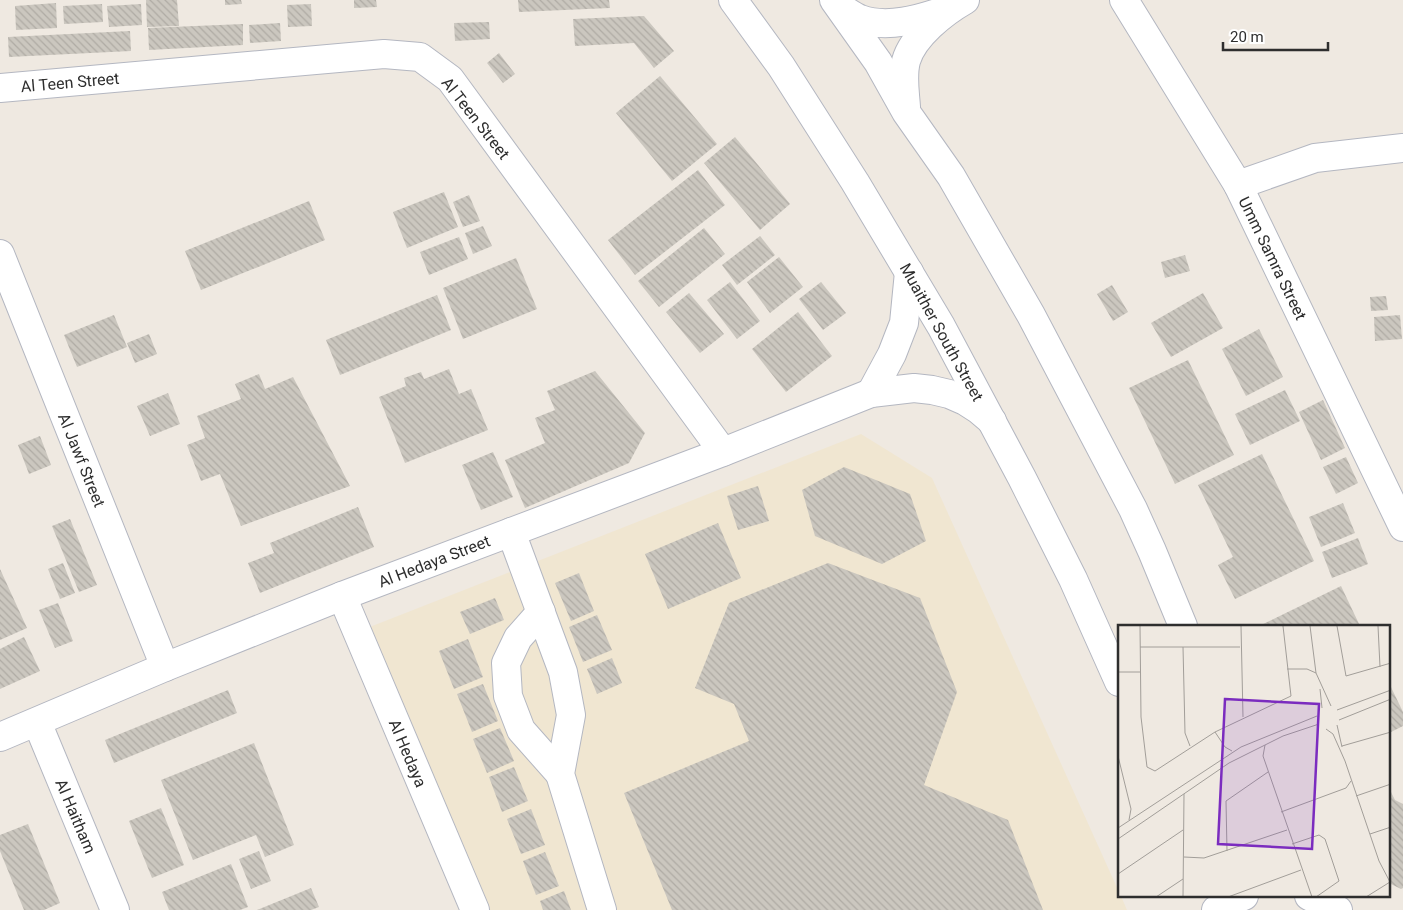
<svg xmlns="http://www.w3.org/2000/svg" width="1403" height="910" font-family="Roboto,sans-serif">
	<defs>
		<pattern id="building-back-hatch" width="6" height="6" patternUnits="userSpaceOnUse" patternTransform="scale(1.25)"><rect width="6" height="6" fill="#cbc7bf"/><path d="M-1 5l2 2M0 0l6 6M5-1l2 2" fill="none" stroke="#afaba4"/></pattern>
	</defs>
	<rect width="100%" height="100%" fill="#efe9e1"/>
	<path fill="#f0e6d1" d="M861,434L932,478L1119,892V896H1121L1127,910H465L357,632Z"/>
	<g fill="url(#building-back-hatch)">
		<path d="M146,0H177L179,26L147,27Z"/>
		<path d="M225,0H241L242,4L225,5Z"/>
		<path d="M354,0H376L377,7L354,8Z"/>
		<path d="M518,0H609L610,8L519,12Z"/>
		<path d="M56,3L57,28L16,30L15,6Z"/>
		<path d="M102,4L103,22L64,24L63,6Z"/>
		<path d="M141,4L142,25L109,27L107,6Z"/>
		<path d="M311,4L312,26L288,27L287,5Z"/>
		<path d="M644,16L674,51L654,68L634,43L575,46L573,19Z"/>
		<path d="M489,22L490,39L455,41L454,23Z"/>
		<path d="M280,23L281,41L250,43L249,25Z"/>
		<path d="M243,24V45L149,50L148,28Z"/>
		<path d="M130,31L131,51L9,57L8,37Z"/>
		<path d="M499,53L515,74L503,83L487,63Z"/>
		<path d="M660,76L717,144L672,181L616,113Z"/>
		<path d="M735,137L790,204L760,230L704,163Z"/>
		<path d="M698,170L725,205L635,275L608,240Z"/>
		<path d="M444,192L458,227L407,248L393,212Z"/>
		<path d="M469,195L480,221L463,227L453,202Z"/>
		<path d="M309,201L325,240L201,290L185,251Z"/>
		<path d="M483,226L492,246L473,254L465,233Z"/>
		<path d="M704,228L725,254L659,307L638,281Z"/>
		<path d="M760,236L775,255L737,285L722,265Z"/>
		<path d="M459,237L468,259L429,275L420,252Z"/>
		<path d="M1185,255L1190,271L1165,278L1161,262Z"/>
		<path d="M779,257L803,287L770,313L747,282Z"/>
		<path d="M516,258L537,309L463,339L443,288Z"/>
		<path d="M730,282L760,321L737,339L707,300Z"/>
		<path d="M821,282L846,313L823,330L799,299Z"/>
		<path d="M1112,285L1128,312L1113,321L1097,294Z"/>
		<path d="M689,293L724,334L700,353L666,312Z"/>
		<path d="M1203,293L1223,328L1171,357L1151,323Z"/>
		<path d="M437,295L451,330L340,375L326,340Z"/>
		<path d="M1386,296L1388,310L1371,311L1370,297Z"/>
		<path d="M798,312L832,356L786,392L752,349Z"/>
		<path d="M114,315L127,347L77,367L64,335Z"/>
		<path d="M1400,315L1402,339L1375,341L1374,317Z"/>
		<path d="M1259,329L1283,377L1246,396L1222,349Z"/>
		<path d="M149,334L157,354L135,363L127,343Z"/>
		<path d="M1188,360L1234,455L1175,484L1129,388Z"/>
		<path d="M449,369L459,394L471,389L488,430L405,463L379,397L406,386L404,378L421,372L424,379Z"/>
		<path d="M595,371L645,433L629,463L525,508L505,460L545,443L535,418L555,410L547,391Z"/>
		<path d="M259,374L265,389L293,377L350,486L241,526L220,474L201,481L187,445L205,438L197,416L241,399L235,384Z"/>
		<path d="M1285,390L1300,421L1250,445L1235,414Z"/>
		<path d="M168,393L180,424L150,436L137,406Z"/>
		<path d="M1323,400L1345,448L1321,460L1299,412Z"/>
		<path d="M40,436L51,465L29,474L18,445Z"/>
		<path d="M493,452L513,497L481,510L462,465Z"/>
		<path d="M1262,454L1314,561L1235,599L1218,565L1233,557L1198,485Z"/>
		<path d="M1346,457L1358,483L1336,494L1323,467Z"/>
		<path d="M844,467L910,494L926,541L882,564L815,536L802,490Z"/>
		<path d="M758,486L769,521L738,530L727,496Z"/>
		<path d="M1343,503L1355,533L1321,547L1309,517Z"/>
		<path d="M358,507L374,547L260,593L248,563L274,553L270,543Z"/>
		<path d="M70,519L97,585L79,592L52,526Z"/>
		<path d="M718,523L741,578L668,609L645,554Z"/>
		<path d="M1358,538L1368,564L1332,578L1322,552Z"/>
		<path d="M63,563L75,593L60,599L48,569Z"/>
		<path d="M828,563L920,598L957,692L924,785L1008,820L1043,910H672L624,793L749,741L734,704L695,688L729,603Z"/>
		<path d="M0,569L27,628L0,640Z"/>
		<path d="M579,573L594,611L571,621L555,583Z"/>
		<path d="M1341,586L1360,626H1259Z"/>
		<path d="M495,598L504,620L470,634L460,612Z"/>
		<path d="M58,603L73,641L55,648L39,610Z"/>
		<path d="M597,615L612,650L583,662L569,627Z"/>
		<path d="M24,637L40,671L0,689V649Z"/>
		<path d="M468,639L483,677L454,689L439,651Z"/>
		<path d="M612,658L622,683L597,694L587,669Z"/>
		<path d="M1389,683L1403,712V726L1389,733Z"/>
		<path d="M483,684L498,721L472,732L457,694Z"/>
		<path d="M228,690L237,713L114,763L105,740Z"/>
		<path d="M500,728L514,761L487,773L473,739Z"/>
		<path d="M254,743L294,845L265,857L256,835L193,860L161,780Z"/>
		<path d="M514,767L528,801L502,812L489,777Z"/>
		<path d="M1389,788L1395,800L1403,804V888L1401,889L1389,883Z"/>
		<path d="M161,808L184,865L152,878L129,821Z"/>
		<path d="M531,809L545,845L521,854L507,819Z"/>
		<path d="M28,824L60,903L44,910H24L0,851V835Z"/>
		<path d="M259,851L271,881L251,889L239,859Z"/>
		<path d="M545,852L559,886L536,895L523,861Z"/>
		<path d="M231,864L248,907L240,910H169L162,892Z"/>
		<path d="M311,888L319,907L311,910H257Z"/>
		<path d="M564,891L571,910H543L540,901Z"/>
	</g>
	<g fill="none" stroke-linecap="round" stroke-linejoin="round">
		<g stroke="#b4b7c1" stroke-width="30">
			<g id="minor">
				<path d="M733,0L781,66L855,182L941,326L1022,478L1073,579L1119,682"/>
				<path d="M834,0L878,62L906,112L951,176L1031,315L1133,509L1152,551L1183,626"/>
				<path d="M1124,0L1238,185L1403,527"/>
				<path d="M840,7C846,11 853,16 860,19C887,29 920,19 946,10"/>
				<path d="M0,88L384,54L420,57L450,79L723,452"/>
				<path d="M906,107C905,92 902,76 906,61C913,36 944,12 965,0"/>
				<path d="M1238,185L1315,158L1403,148"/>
				<path d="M0,254L165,667"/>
				<path d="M871,393L892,354L904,323L909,272"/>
				<path d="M511,532L563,672L571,715L560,774L602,910"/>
				<path d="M342,596L475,910"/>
				<path d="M541,612L518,638L506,663L508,696L521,730L560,774"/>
				<path d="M37,722L115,910"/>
				<path d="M0,737L165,667L342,596L723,452L871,393L914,388L932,390L949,394L965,401L979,410L992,421"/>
				<path d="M1309,896L1338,910"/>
				<path d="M1216,910L1236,899L1244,896"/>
			</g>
		</g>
		<use href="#minor" stroke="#fff" stroke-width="28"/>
	</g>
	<g text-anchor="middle" stroke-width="4" stroke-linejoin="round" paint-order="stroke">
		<g font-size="16" fill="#2e2e2e" stroke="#fff">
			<text transform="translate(70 82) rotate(-5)" y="6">Al Teen Street</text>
			<text transform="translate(476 118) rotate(52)" y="6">Al Teen Street</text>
			<text transform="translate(1273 258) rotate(64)" y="6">Umm Samra Street</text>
			<text transform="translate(942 332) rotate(61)" y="6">Muaither South Street</text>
			<text transform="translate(82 460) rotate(68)" y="6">Al Jawf Street</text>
			<text transform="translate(434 561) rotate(-21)" y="6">Al Hedaya Street</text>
			<text transform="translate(408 753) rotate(67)" y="6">Al Hedaya</text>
			<text transform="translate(76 816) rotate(67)" y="6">Al Haitham</text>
		</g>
	</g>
	<g transform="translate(1118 625)">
		<rect width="272" height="272" fill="#efe9e1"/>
		<path fill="none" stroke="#a29e99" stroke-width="1" d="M22,1L23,92L29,142L37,146L97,107L173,71L165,1M123,1L125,92M192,1L198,48L213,81M219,1L228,51L273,38M260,1L262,42M22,22H122M65,22L67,108L72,121M169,44H189L198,48M0,47H22M202,64L204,83M219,85L273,65M221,95L273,74M219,100L224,122M208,104L215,109L227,136L261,236L272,257L248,272M97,107L107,122L114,126M147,120L145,131L194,272M224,121L273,107M0,131L13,184L11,195M238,171L273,159M163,187L228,163L233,156M0,203L123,122L199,91M252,209L273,202M0,214L111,138L165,111L201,99M174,219L201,210L207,214L221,256L198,272M109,226L108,176L150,147M66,232L86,233L169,205M0,249L65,205M38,272L65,254M65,272L66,169M110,272L183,245"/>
		<path fill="#7b2cbf" fill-opacity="0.15" stroke="#7b2cbf" stroke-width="2.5" d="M107,74L201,79L194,224L100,219Z"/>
		<rect width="272" height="272" fill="none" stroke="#2e2e2e" stroke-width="2.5"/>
	</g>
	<path d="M1223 42v8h105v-8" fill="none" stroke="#2e2e2e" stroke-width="2.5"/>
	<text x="1230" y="42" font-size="15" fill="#2e2e2e" stroke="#ffffff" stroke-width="4" paint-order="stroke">20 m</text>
</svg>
